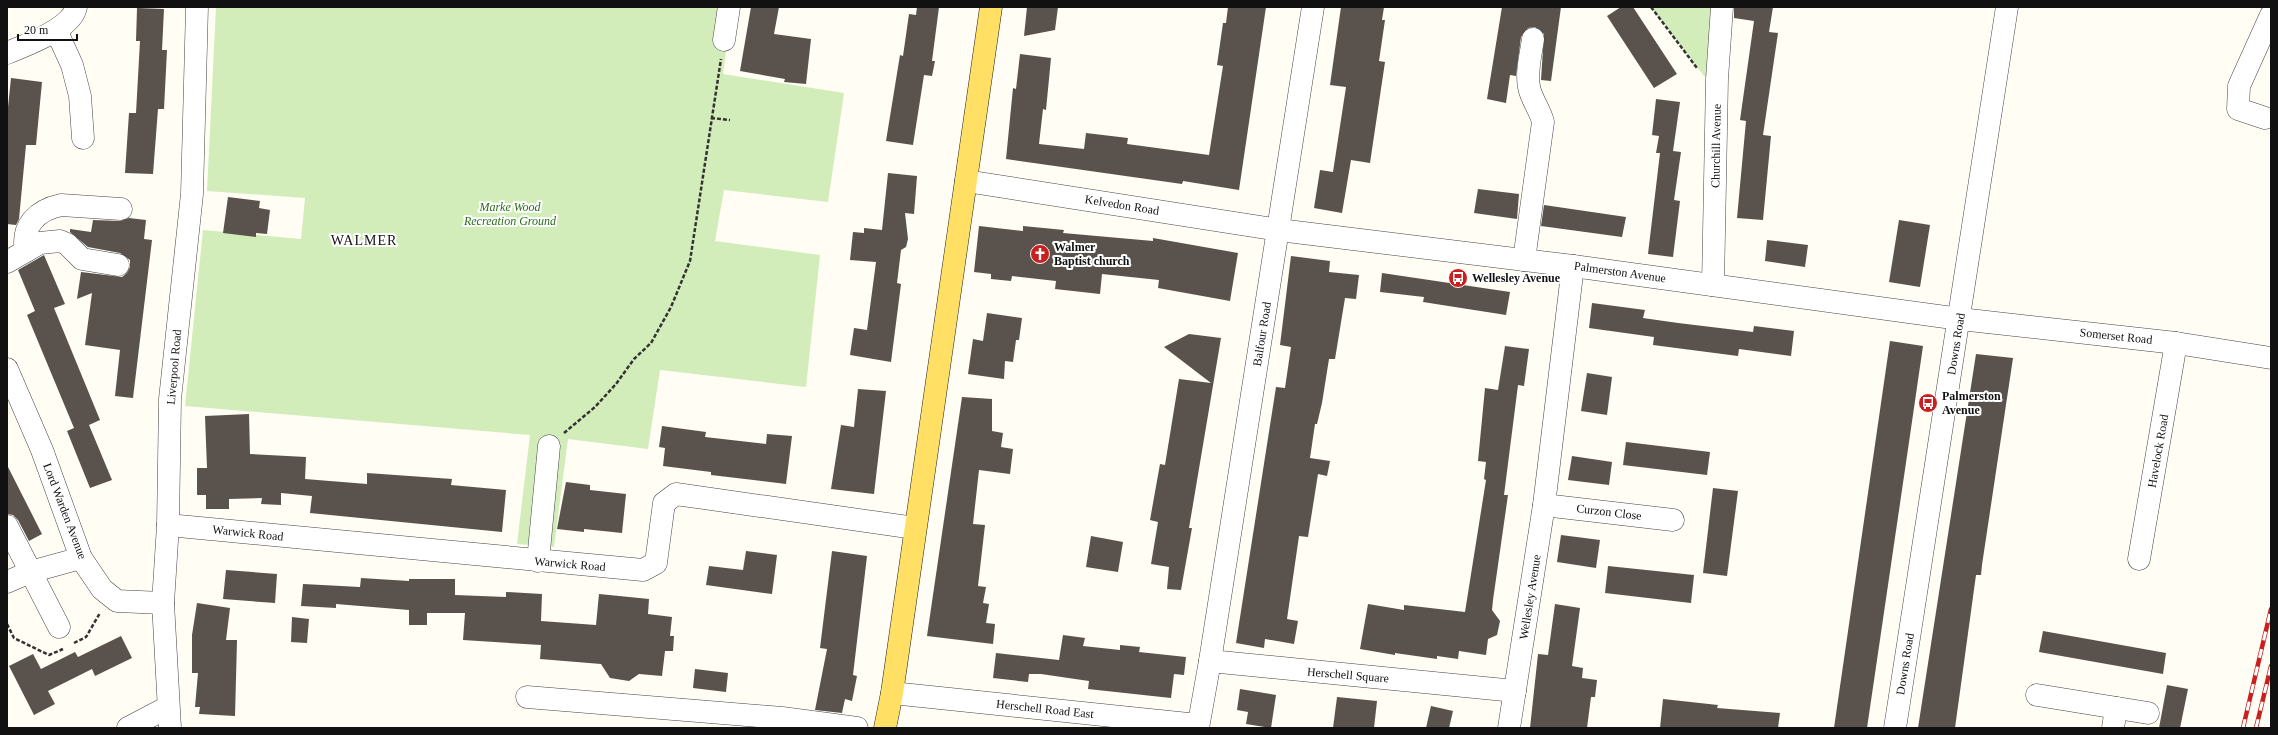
<svg xmlns="http://www.w3.org/2000/svg" width="2278" height="735" font-family="'Times New Roman',serif">
	<rect width="100%" height="100%" fill="#fffdf4"/>
	<g fill="#d2edba">
		<path d="M216,7H732L723,74L844,93L828,202L724,190L715,241L820,255L806,387L660,370L648,449L568,439L554,547L517,544L530,435L185,406L203,230L301,239L305,198L207,191Z"/>
		<path d="M1651,7H1722L1717,79L1704,76Z"/>
	</g>
	<g fill="#5a524c">
		<path d="M751,7H779L774,34L811,39L806,84L784,82L785,79L740,71Z"/>
		<path d="M917,7H939L932,61H935L932,76L924,75L913,145L886,141L900,55L903,56L909,14L916,15Z"/>
		<path d="M1027,7H1058L1055,30L1024,36Z"/>
		<path d="M1228,7H1266L1239,190L1183,181L1182,184L1006,159L1013,88L1016,89L1020,54L1051,58L1046,110L1043,109L1039,144L1084,149L1086,133L1128,138L1127,144L1209,155L1223,66L1217,65L1223,23H1226Z"/>
		<path d="M1341,7H1384L1382,20H1385L1379,61L1385,62L1370,163L1351,160L1342,213L1314,208L1320,170L1333,172L1346,87L1330,85Z"/>
		<path d="M1502,7H1561L1551,81L1541,80L1544,34L1535,27L1528,28L1521,37L1516,76L1510,75L1506,103L1487,99Z"/>
		<path d="M1621,7H1633L1677,74L1654,88L1607,16Z"/>
		<path d="M1734,7H1773L1769,32L1778,33L1763,135L1771,136L1763,220L1737,218L1746,121L1740,120L1754,21L1734,18Z"/>
		<path d="M137,8L164,9L162,50H167L164,109H158L153,174L125,173L129,113H136L140,41H136Z"/>
		<path d="M11,78L42,82L36,145H26L19,219L16,225L7,224V117Z"/>
		<path d="M1656,99L1680,102L1673,151L1681,152L1674,200L1680,201L1673,257L1648,254L1660,153H1656L1659,136L1652,135Z"/>
		<path d="M888,173L917,176L914,214L905,213L908,239L906,247L901,250L897,283L901,284L891,362L850,355L854,328L867,330L876,262L850,260L853,232L864,233V228L882,230Z"/>
		<path d="M1478,189L1519,194L1517,219L1474,213Z"/>
		<path d="M228,197L260,201L259,208L270,210L267,234L256,233V237L223,233Z"/>
		<path d="M1544,205L1626,217L1622,237L1541,226Z"/>
		<path d="M129,218L146,220L144,239L152,240L133,398L115,396L120,350L85,345L92,293L77,299L81,272L122,277L127,273L130,267V260L120,253L88,247L70,232V229L91,232L93,220L120,221Z"/>
		<path d="M1899,220L1930,225L1920,287L1889,282Z"/>
		<path d="M979,226L1023,231V226L1064,230L1063,233L1153,241V238L1238,253L1230,301L1158,288L1159,280L1102,274L1100,294L1055,289L1056,281L1012,276L1011,281L991,279V274L974,272Z"/>
		<path d="M1767,240L1808,245L1805,267L1765,261Z"/>
		<path d="M44,255L65,304L54,308L100,420L89,425L112,480L90,488L67,431L74,428L27,315L35,311L18,270Z"/>
		<path d="M1291,256L1330,261L1329,272L1359,275L1356,299L1345,298L1335,359H1329L1322,403L1317,424H1315L1310,458L1330,461L1327,476L1318,474L1308,537L1299,536L1287,619L1298,621L1294,644L1265,639L1264,648L1236,643L1276,387L1285,388L1291,347L1280,345Z"/>
		<path d="M1382,273L1510,292L1506,315L1423,302L1424,297L1380,292Z"/>
		<path d="M1592,303L1645,310L1643,318L1678,323L1753,332L1754,326L1794,331L1791,356L1739,349L1738,356L1653,345L1654,337L1589,328Z"/>
		<path d="M987,313L1022,318L1019,340H1016L1013,362L1005,361L1004,379L968,374L973,339L983,341Z"/>
		<path d="M1189,334L1221,338L1189,528H1192L1181,590L1167,589L1169,567L1151,564L1158,522L1150,520L1160,464L1165,465L1179,379L1211,383L1164,347Z"/>
		<path d="M1890,341L1923,346L1908,449L1867,728H1834Z"/>
		<path d="M1505,346L1529,349L1524,386L1518,385L1504,495H1508L1493,600L1492,610L1500,621L1497,635L1488,639L1486,655L1459,651L1458,659L1437,656V659L1395,653V655L1360,649L1368,604L1404,610V605L1465,612L1486,480L1484,479L1486,462L1478,461L1485,388L1498,390Z"/>
		<path d="M1976,354L2013,358L1982,565L1981,575H1976L1955,728H1918Z"/>
		<path d="M1587,373L1612,377L1607,415L1581,411Z"/>
		<path d="M858,389L886,391L874,494L831,489L841,425L854,427Z"/>
		<path d="M962,397L992,399V431L1003,433L1001,447L1013,449L1010,474L979,470L973,524L985,525L978,586L986,587L983,603L989,604L986,623L995,624L993,644L927,636Z"/>
		<path d="M249,414L250,454L306,457L305,479L367,484V473L452,479L451,485L506,490L502,532L310,513L312,496L281,493V505L261,504L262,498L229,499V509H206V495H197V468H207L205,416Z"/>
		<path d="M662,426L706,432L705,437L766,444L767,434L792,436L786,484L711,475V472L663,466L665,448L659,447Z"/>
		<path d="M1626,442L1710,452L1707,475L1623,465Z"/>
		<path d="M1572,456L1612,462L1609,485L1568,480Z"/>
		<path d="M7,465L42,534L29,541L18,520L13,515L7,514Z"/>
		<path d="M566,482L590,485V490L626,494L622,533L584,529V532L557,529Z"/>
		<path d="M1713,488L1738,491L1727,576L1703,573Z"/>
		<path d="M1561,535L1600,540L1596,568L1557,562Z"/>
		<path d="M1091,536L1123,542L1118,572L1086,567Z"/>
		<path d="M746,551L777,555L772,594L706,585L709,566L743,570Z"/>
		<path d="M832,551L867,556L853,675L857,676L852,701L845,699L842,713L815,710L827,649L820,648Z"/>
		<path d="M1608,566L1694,575L1691,603L1605,593Z"/>
		<path d="M226,570L277,574L275,603L223,599Z"/>
		<path d="M361,578L409,581V579H455V595L506,597V592L542,594L541,621L596,625L599,594L649,599L648,614L672,617L670,636H674L673,651H665L662,676L639,674L629,681L610,678L601,664L540,659L541,645L463,640L465,613H427V625H409V610L336,604V608L301,606L303,584L360,587Z"/>
		<path d="M197,603L230,608L226,640H237L235,716L199,714L200,707H195L198,673H192V635Z"/>
		<path d="M1555,604L1580,608L1572,666L1583,668L1582,678L1597,680L1595,697H1591L1587,728H1530L1538,654L1548,655Z"/>
		<path d="M292,617L309,619L307,643L291,642Z"/>
		<path d="M2043,631L2166,653L2163,674L2039,652Z"/>
		<path d="M1063,635L1085,638L1083,646L1120,650V645L1140,647L1139,652L1186,657L1184,675L1174,674L1171,698L1088,689L1089,681L1041,674H1029L1028,682L993,678L996,653L1059,660Z"/>
		<path d="M121,636L132,658L95,676L92,669L48,691L55,704L34,715L9,666L33,654L41,669L75,652L78,657Z"/>
		<path d="M695,669L728,673L726,692L693,688Z"/>
		<path d="M2167,685L2188,689L2180,728H2159Z"/>
		<path d="M1240,689L1276,695L1271,728L1246,724L1248,712L1237,710Z"/>
		<path d="M1337,697L1377,701L1374,728H1333Z"/>
		<path d="M1663,699L1718,705L1717,708L1780,713L1778,728H1660Z"/>
		<path d="M1431,706L1453,711L1449,728H1426Z"/>
	</g>
	<g fill="none" stroke-linecap="round" stroke-linejoin="round">
		<g stroke="#444" stroke-width="23">
			<g id="minor">
				<path d="M56,30L72,65L80,96L83,138"/>
				<path d="M724,40L729,7"/>
				<path d="M7,53C26,45 72,29 76,7"/>
				<path d="M2265,118L2238,109L2239,86L2271,15"/>
				<path d="M966,181L1279,230L1573,266L1960,319L2176,343L2271,358"/>
				<path d="M26,251L40,243L60,241L67,244L82,259L118,265"/>
				<path d="M1524,260L1543,122C1540,109 1531,99 1529,87C1526,71 1531,54 1533,39"/>
				<path d="M7,262L26,251C21,226 37,210 61,205L121,209"/>
				<path d="M1713,285L1717,79L1722,7"/>
				<path d="M7,369L42,450L81,558L102,589L117,601L163,603"/>
				<path d="M1544,505L1673,520"/>
				<path d="M168,525L643,570L656,563L664,503L676,494L915,528"/>
				<path d="M7,526L59,627"/>
				<path d="M2139,559L2176,343"/>
				<path d="M538,561L549,446"/>
				<path d="M7,582L30,572L81,558"/>
				<path d="M1210,661L1515,691"/>
				<path d="M892,693L1198,725"/>
				<path d="M2037,695L2148,713"/>
				<path d="M527,697L782,718L857,728"/>
				<path d="M128,728L168,707"/>
				<path d="M170,728L163,603L168,525L170,399L192,194L197,7"/>
				<path d="M1198,728L1210,661L1313,7"/>
				<path d="M1509,728L1544,505L1573,266"/>
				<path d="M1895,728L2007,7"/>
				<path d="M2113,728L2116,708"/>
			</g>
		</g>
		<g stroke="#222" stroke-width="23">
			<path id="major" d="M885,728L892,693L991,7"/>
		</g>
		<g stroke="#333" stroke-width="2.5" stroke-dasharray="4 2" stroke-linecap="butt">
			<path d="M1651,7L1697,68"/>
			<path d="M711,118L730,120"/>
			<path d="M564,433L595,407L616,384L634,359L651,343L671,307L690,261L721,59"/>
			<path d="M7,624L14,638L49,655L63,649"/>
			<path d="M74,643L86,637L100,613"/>
		</g>
		<use href="#minor" stroke="#fff" stroke-width="22"/>
		<use href="#major" stroke="#ffe064" stroke-width="22"/>
		<g stroke="#ca1f1f" stroke-width="4.5">
			<g id="rail">
				<path d="M2243,728L2271,609"/>
				<path d="M2256,728L2271,666"/>
			</g>
		</g>
		<use href="#rail" stroke="#fff" stroke-width="3" stroke-dasharray="9" stroke-linecap="butt"/>
	</g>
	<defs>
		<g id="church-disc" transform="scale(1)"><circle r="9.5" fill="#ca1f1f" stroke="#fff"/><path d="M-1.2-6h2.4v3.5h3.3v2.4h-3.3V6h-2.4V-.1h-3.3v-2.4h3.3Z" fill="#fff"/></g>
		<g id="bus-disc" transform="scale(1)"><circle r="9.5" fill="#ca1f1f" stroke="#fff"/><path d="M-5-6H5V4H4V6H2V4H-2V6H-4V4H-5ZM-3.5-4V0h7V-4ZM-3.5 1.2v1.5H-2V1.2ZM2 1.2v1.5H3.5V1.2Z" fill="#fff"/></g>
	</defs>
	<g fill-rule="evenodd">
		<use href="#church-disc" x="1040" y="254"/>
		<use href="#bus-disc" x="1458" y="278"/>
		<use href="#bus-disc" x="1928" y="403"/>
	</g>
	<g text-anchor="middle" stroke-width="4" stroke-linejoin="round" paint-order="stroke">
		<g font-size="12" fill="#111" stroke="#fff">
			<text transform="translate(1716 146) rotate(-89)" y="4">Churchill Avenue</text>
			<text transform="translate(1122 205) rotate(9)" y="4">Kelvedon Road</text>
			<text transform="translate(1620 272) rotate(8)" y="4">Palmerston Avenue</text>
			<text transform="translate(1262 334) rotate(-81)" y="4">Balfour Road</text>
			<text transform="translate(2116 336) rotate(6)" y="4">Somerset Road</text>
			<text transform="translate(1956 344) rotate(-81)" y="4">Downs Road</text>
			<text transform="translate(174 367) rotate(-85)" y="4">Liverpool Road</text>
			<text transform="translate(2158 451) rotate(-80)" y="4">Havelock Road</text>
			<text transform="translate(65 511) rotate(69)" y="4">Lord Warden Avenue</text>
			<text transform="translate(1609 512) rotate(7)" y="4">Curzon Close</text>
			<text transform="translate(248 533) rotate(6)" y="4">Warwick Road</text>
			<text transform="translate(570 564) rotate(5)" y="4">Warwick Road</text>
			<text transform="translate(1530 597) rotate(-81)" y="4">Wellesley Avenue</text>
			<text transform="translate(1905 664) rotate(-81)" y="4">Downs Road</text>
			<text transform="translate(1348 675) rotate(5)" y="4">Herschell Square</text>
			<text transform="translate(1045 709) rotate(6)" y="4">Herschell Road East</text>
		</g>
		<g font-size="12" font-style="italic" fill="#296e1b" stroke="#fff">
			<text x="510" y="211">Marke Wood<tspan x="510" dy="14">Recreation Ground</tspan></text>
		</g>
		<g font-size="12" font-weight="bold" fill="#111" stroke="#fff" text-anchor="start">
			<text x="1054" y="251">Walmer<tspan x="1054" dy="14">Baptist church</tspan></text>
			<text x="1472" y="282">Wellesley Avenue</text>
			<text x="1942" y="400">Palmerston<tspan x="1942" dy="14">Avenue</tspan></text>
		</g>
		<g font-size="14" letter-spacing="1" fill="#111" stroke="#fff">
			<text x="364" y="245">WALMER</text>
		</g>
	</g>
	<rect width="2278" height="735" fill="none" stroke="#111111" stroke-width="16"/>
	<path d="M18 34v6h59v-6" fill="none" stroke="#111111" stroke-width="2"/>
	<text x="24" y="34" font-size="12" fill="#111111" stroke="#ffffff" stroke-width="3" paint-order="stroke">20 m</text>
</svg>
